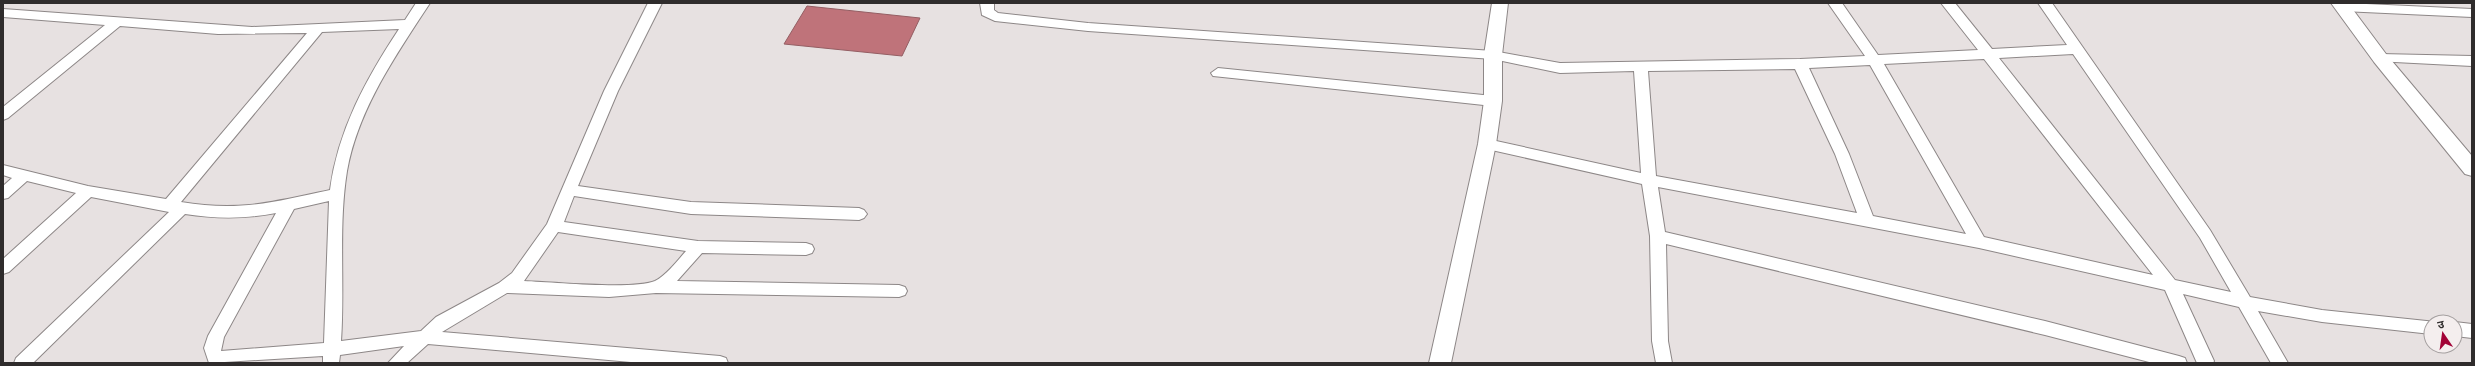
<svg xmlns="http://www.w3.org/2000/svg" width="2475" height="366" font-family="'Asap Condensed','Noto Sans Devanagari',sans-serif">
	<rect width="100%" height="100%" fill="#e7e1e1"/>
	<path fill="#bf737a" stroke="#945e63" d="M807,6L920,18L902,56L784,44Z"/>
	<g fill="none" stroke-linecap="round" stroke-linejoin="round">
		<g stroke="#8d8787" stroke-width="2">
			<g id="minor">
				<path d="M416,3H430C396,55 358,109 347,171C338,227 345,285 341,341L421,331L436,317L499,283L512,273L547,224L604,91L648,3H662L618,91L578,186L691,202L859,208L864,210L867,214L864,218L859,220L691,214L574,196L564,222L698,241L806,243L812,245L814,249L812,253L806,255L702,253L677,281L899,285L905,287L907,291L905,295L899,297L656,293L609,297L507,293L442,332L720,356L726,358L728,363H642L428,344L407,363H388L404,346L340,355L339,363H323V356L209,363L204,348L208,336L276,213C245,219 217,219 185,214L33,363H14L16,358L169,212L91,197L9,272L3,274V259L76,193L27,181L8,198L3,199V186L12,178L3,175V165L88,186L166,199L307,33L218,34L120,26L8,118L3,120V107L105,25L3,17V9L252,27L405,20ZM399,29C366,79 338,130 330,190C274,202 239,212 181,202L322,32ZM329,201L324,343L221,351L224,337L294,209ZM558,232L686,251C677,261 667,275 655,281C634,290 550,282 524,281Z"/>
				<path d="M980,3H994V10L998,13L1088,23L1493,51L1560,63L1800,59L1865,56L1828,3H1842L1878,55L1978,50L1941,3H1955L1992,49L2067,45L2038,3H2052L2210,230L2250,297L2322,310L2436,322H2431V334L2322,322L2258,311L2288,363H2271L2239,307L2183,294L2214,361L2213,363H2197L2165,290L1979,248L1658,187L1665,232L2045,321L2179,356L2185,358L2187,363H2153L2045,335L1666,244L1668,341L1672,363H1656L1652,341L1650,236L1642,184L1487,149L1480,144L1487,139L1641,173L1634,71L1560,73L1493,59L1088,31L995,21L982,15ZM2073,54L2200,238L2231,292L2175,280L1999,58ZM1984,59L2153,275L1984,237L1884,64ZM1870,65L1966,234L1873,216L1849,154L1809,68ZM1795,69L1835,154L1857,213L1656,176L1648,71Z"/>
				<path d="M2345,3L2472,9V17L2342,11L2335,7L2337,4Z"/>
				<path d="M2380,54L2472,56V66L2375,61L2373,58Z"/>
				<path d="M1218,68L1493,96L1500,101L1493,106L1213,76L1211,73Z"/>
				<path d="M2455,322L2472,324V338L2455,336Z"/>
			</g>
		</g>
		<g stroke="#8d8787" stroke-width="2">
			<g id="tertiary">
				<path d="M1492,3H1508L1502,55V101L1496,144L1451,363H1429L1478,144L1484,101V55Z"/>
				<path d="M2331,3H2348L2386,54L2472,156V176L2465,174L2374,62Z"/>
			</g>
		</g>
		<use href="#minor" fill="#fff" fill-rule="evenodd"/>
		<use href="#tertiary" fill="#fff" fill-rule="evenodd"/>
	</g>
	<rect width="2475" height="366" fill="none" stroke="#2f2c2c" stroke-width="8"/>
	<g transform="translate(2443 334) rotate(347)"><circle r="19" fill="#f4eeee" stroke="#a5a0a0"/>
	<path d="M0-3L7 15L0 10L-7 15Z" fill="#a20236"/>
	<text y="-6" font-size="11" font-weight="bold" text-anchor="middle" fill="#2f2c2c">उ</text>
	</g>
</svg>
